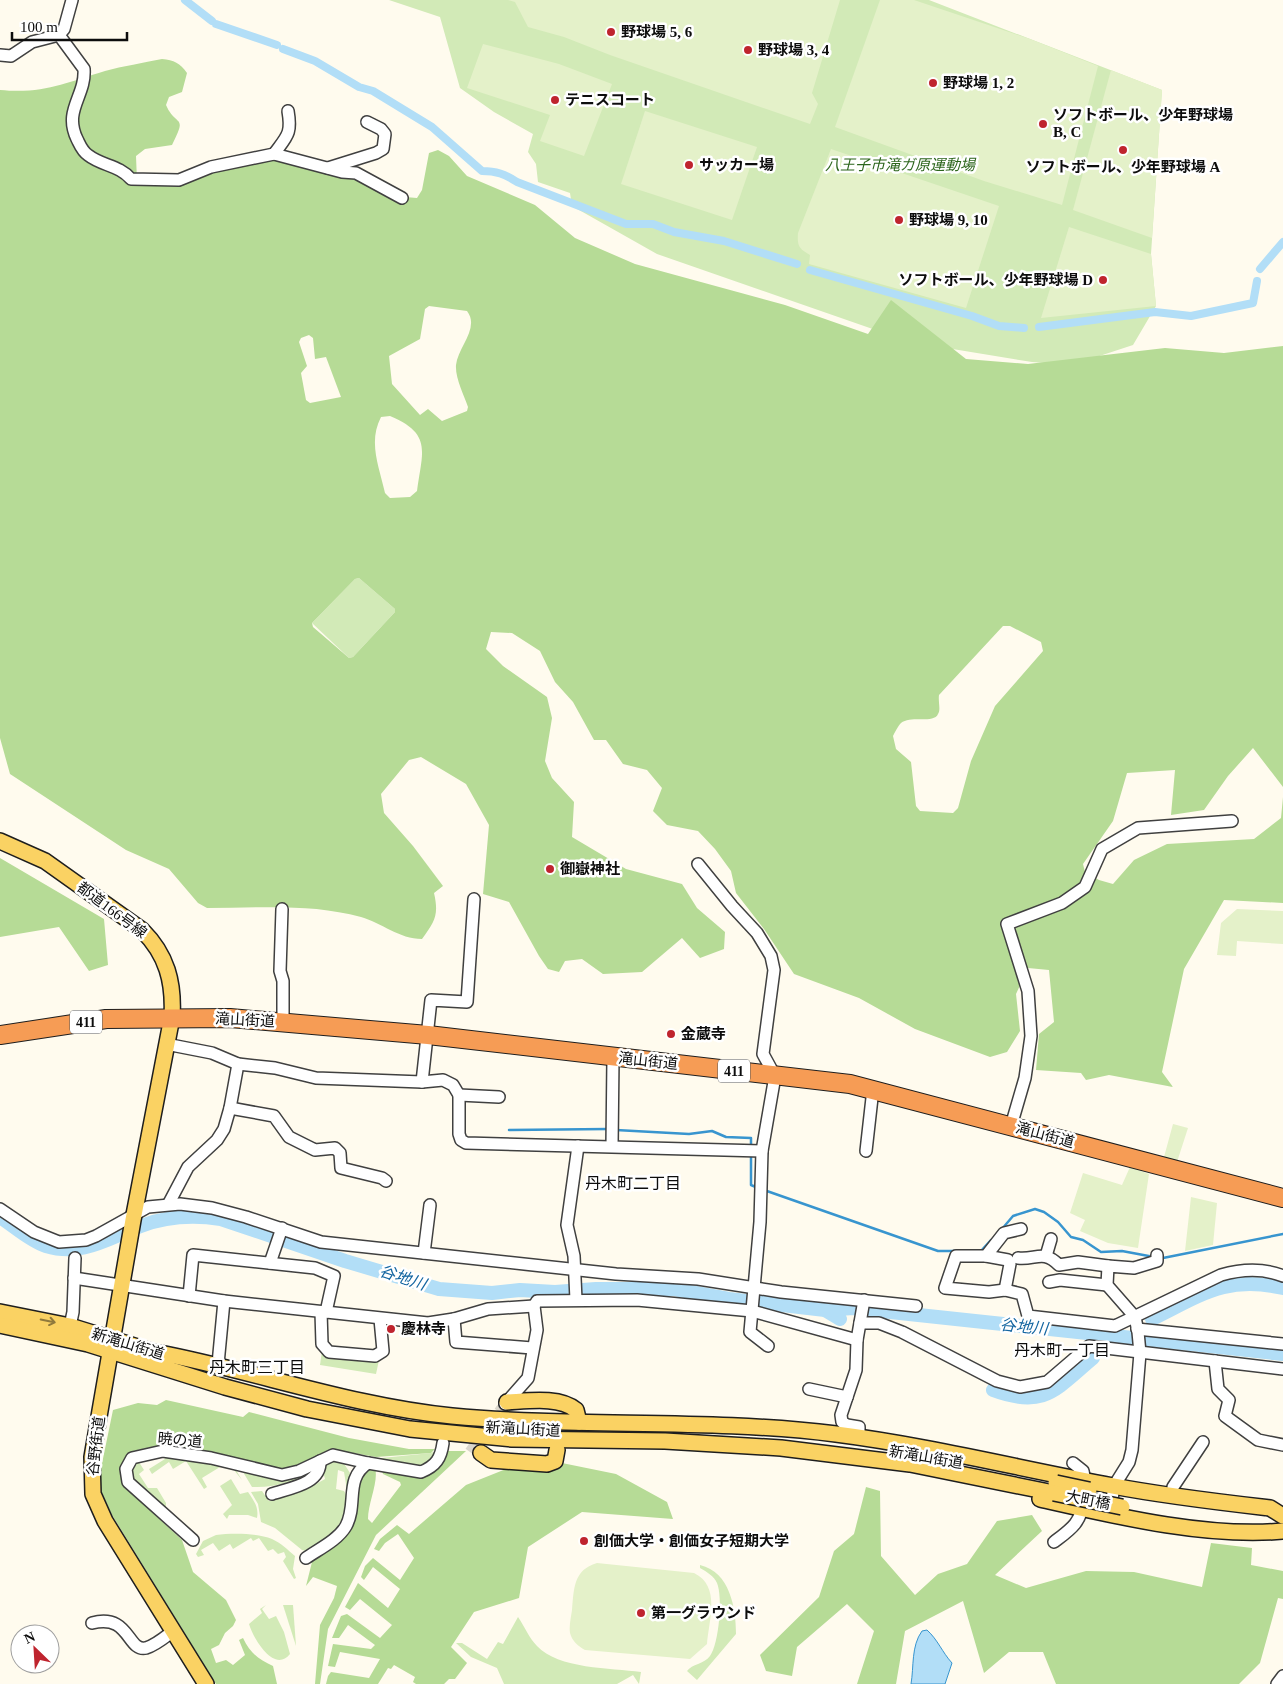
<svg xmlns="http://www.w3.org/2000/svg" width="1283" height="1684" font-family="'Times New Roman','Noto Sans JP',serif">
	<rect width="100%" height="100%" fill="#fffbee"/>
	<g fill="#d2eab7">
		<path d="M389,0H929L1162,90L1151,254L1156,306L1133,345L1072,365L1032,362L910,342L657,254L572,206L570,193L538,182L536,164L528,152L533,134L494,112L460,88L440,17Z"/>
		<path d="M359,578L395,609V612L353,657L349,658L312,623L355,579Z"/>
		<path d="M322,1351L379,1360L376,1374L320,1365Z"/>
		<path d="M436,1451H438C422,1478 398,1464 372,1459L431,1453Z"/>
		<path d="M162,1454L234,1467L242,1480L234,1470L220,1467L202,1478L207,1487L204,1489L186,1461L173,1469L169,1462L152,1474L149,1469L165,1459Z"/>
		<path d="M137,1459L144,1470L139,1474L148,1488H157L166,1503V1513L133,1484L131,1465Z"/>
		<path d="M332,1461L343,1462L350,1473L347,1490L344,1472L338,1470L336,1489L344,1491C348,1496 346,1500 345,1506C341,1533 328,1538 306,1551L302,1550L275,1528L261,1522L258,1504L251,1492L262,1491L269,1501L307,1489L325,1479L323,1471L328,1462Z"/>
		<path d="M240,1467L278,1481H286L317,1469C297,1481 276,1488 252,1487Z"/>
		<path d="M231,1479L240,1494L248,1492C254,1501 259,1507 257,1518L248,1515H229L227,1519L223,1514L232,1505L220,1486Z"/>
		<path d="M216,1535C232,1533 257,1533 272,1539C281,1543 288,1550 295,1556L293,1569L296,1578L294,1579L283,1561L286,1557L284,1552L278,1554L273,1549L268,1551L259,1538L253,1541L251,1538L233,1549L230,1544L219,1551L213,1543L201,1550L204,1555L198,1557L196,1554L203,1541Z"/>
		<path d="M700,1565C730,1572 736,1608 736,1634L697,1680L687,1671C692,1664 704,1664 710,1656C719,1644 723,1597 717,1583C714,1576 707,1572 700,1568Z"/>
		<path d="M266,1605L262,1609L269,1619L276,1616L284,1632L290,1654C274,1674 253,1638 249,1624L262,1613L260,1609Z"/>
		<path d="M283,1605H293L296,1646Z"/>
		<path d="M518,1617C525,1627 529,1638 537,1646C558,1669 611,1668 641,1672L639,1684L633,1675L617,1684H504L497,1668L471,1657L456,1643H462L487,1659L498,1642L503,1644Z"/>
	</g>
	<g fill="#b6db96" fill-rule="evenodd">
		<path d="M162,59C174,60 180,63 187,73L182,92L169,97L166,105C176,128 188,113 172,145L145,149L136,156L137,181L210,170L270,156L343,174L405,197L417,198L422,190L429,153L438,150L449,156L467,176L535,205L575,238L635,264L785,305L868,334L891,300L966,359L1028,364L1165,348L1224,353L1283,346V787L1253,748L1228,776L1204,810L1171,815L1175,770L1127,773L1113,821L1083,864L1085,872L1099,880L1113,884L1134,860L1167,844L1254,839L1281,818L1283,797V903L1224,900L1184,969L1162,1072L1173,1087L1109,1075L1086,1080L1081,1073L1036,1070L1039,1034L1054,1022L1049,970L1028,968L1016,994L1020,1031L1007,1052L990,1057L915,1029L859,998L794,974L764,929L736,893L731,871L715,849L698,831L667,825L653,811L662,788L647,770L623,764L606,740H594L573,702L555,682L540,651L512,633L491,632L486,649L503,666L547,697L552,718L545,761L552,778L574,802L572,837L626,869L682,884L697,908L725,932L724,949L700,958L682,938L642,972L603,974L582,959L565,961L559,972L548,969L539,956L509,902L483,894L489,825L466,784L421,757L409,760L381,794L384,813L413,846L443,886L434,893C439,915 435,921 422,939C399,939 382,923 361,917C311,903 258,908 207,908L198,903L169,869L126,850L10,774L0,738V90C44,94 65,83 105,71C123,66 143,63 162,59ZM429,306L467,311C480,328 458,347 456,365C455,378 464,395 468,407L467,411L442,421L428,409L420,415L392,384L389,356L420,339L425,309ZM309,335L313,338L315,359L326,357L341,397L310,403L306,400L301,373L307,366L299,342L301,338ZM390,416C433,434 422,452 417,491L410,497L390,498L385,493C379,466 368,442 381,417ZM359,578L395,609V612L353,657L349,658L313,627L312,623L355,579ZM1003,626H1010L1041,642L1043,651L995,706L971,761L958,808L953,813L920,811L916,806L911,762L896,749L893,736C895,732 898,726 901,723C911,715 934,724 938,714C941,710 938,701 939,695Z"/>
		<path d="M0,858L104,919L108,965L89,971L59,927L0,937Z"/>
		<path d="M166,1400L243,1417L249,1412L349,1438L409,1449H435L431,1453L376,1457L331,1449L286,1470L222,1454L161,1445L133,1451L124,1460L121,1467V1477L126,1488L182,1540L193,1572L226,1600L236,1620L233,1626L225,1633L219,1645L211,1649L216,1663L226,1660L233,1665L245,1655L239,1640L243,1638C250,1653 259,1660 273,1666L277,1684H216L112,1515L102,1493L99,1478L113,1410L138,1403L157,1405Z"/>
		<path d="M447,1451H466L376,1535L328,1629L320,1684H315L320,1625L334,1598L337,1586L313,1577L306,1586L313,1558L346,1533L360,1475L369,1468H375C379,1481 368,1503 368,1519L372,1523L401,1485L400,1482L383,1474L382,1471L414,1476Z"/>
		<path d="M562,1463L616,1474L667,1502L673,1519L582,1512L528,1547L519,1598L474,1612L451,1647L467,1663L455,1679H449L444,1684H416L413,1682L415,1677L394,1665L391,1669L388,1668L378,1684H326L328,1676L331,1672L369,1678L380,1659L340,1652L335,1667L328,1666L333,1644L371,1649L375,1645L348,1625L339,1638H332L341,1616L347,1614L380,1638L392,1625L360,1599L350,1610L345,1607L358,1583L388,1608L400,1589L373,1567L364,1580L361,1577L365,1566L373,1558L400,1580L414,1558L398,1534L385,1543L379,1551L374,1549L380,1539L397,1525L409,1534L466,1485L506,1469L548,1470Z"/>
		<path d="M866,1487L880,1491L881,1556L915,1595L938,1574L967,1564L997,1521L1032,1515L1042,1531L995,1575L1026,1588L1086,1571L1134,1572L1202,1587L1211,1543L1252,1548L1251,1565L1283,1571V1599L1278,1598L1260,1663L1239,1684H1056L1043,1652H1009L984,1673L963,1601L905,1631L896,1684H857L874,1631L847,1604L797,1647L792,1676L766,1671L760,1655L819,1597L834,1551L854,1534Z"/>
	</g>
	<g fill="#e4f1c9">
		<path d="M508,0H840L812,93L818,104L810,124L610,55L564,37L528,27L515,2Z"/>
		<path d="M880,0H914L1030,39L1098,66L1062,205L984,181L835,127Z"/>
		<path d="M483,44L559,64L612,84L584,156L540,141L550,115L467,88Z"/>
		<path d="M1111,70L1162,90L1152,238L1073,210Z"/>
		<path d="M645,111L757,147L732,220L621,184Z"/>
		<path d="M831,149L999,206L966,308L809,264L810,255C799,249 797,246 798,233Z"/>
		<path d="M1069,227L1151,254L1156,306L1041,318Z"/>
		<path d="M1237,909L1283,911V944L1237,941L1236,956L1217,955L1221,923Z"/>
		<path d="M1173,1124L1188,1128L1177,1162L1164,1157Z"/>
		<path d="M1130,1167L1149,1174L1138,1248L1108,1243L1080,1231L1085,1220L1070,1213L1083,1173L1122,1185Z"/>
		<path d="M1191,1197L1217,1203L1213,1245L1185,1251Z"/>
		<path d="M597,1563L694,1573C721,1586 709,1620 707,1644L690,1659L585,1650C578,1646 572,1641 570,1633C569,1626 571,1617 572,1610C574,1589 573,1570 597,1563Z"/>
	</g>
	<path fill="#b2def7" stroke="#3895cf" d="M927,1630C938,1640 942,1652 952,1663L945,1684H911C914,1667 911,1646 922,1631Z"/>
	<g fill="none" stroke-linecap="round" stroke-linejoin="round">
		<g stroke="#3895cf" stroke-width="2.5">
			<path d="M509,1130L608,1129"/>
			<path d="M616,1130L689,1134L712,1131L726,1137L751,1138V1148"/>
			<path d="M751,1157V1185L758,1188"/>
			<path d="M764,1190L938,1251H965"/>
			<path d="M1002,1229L1013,1216L1035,1209L1044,1212L1058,1222L1071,1237L1083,1240L1101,1252L1122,1251L1154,1257"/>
			<path d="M980,1252L991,1240"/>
			<path d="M1163,1258L1283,1234"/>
		</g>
		<g stroke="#b2def7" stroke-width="8">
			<path d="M185,0L212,21"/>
			<path d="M216,24L277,45"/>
			<path d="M283,49L315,61L359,87L373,91L432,127L482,171C496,171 505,174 517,182L626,224H653L674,232L724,241L797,264"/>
			<path d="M1260,269L1283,242"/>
			<path d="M810,270L972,316L999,326L1024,328"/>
			<path d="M1039,327L1155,312L1191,316L1253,303L1257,281"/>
		</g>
		<g stroke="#b2def7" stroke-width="14">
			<path d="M0,1217C14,1226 30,1241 46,1246C82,1257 108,1238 141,1226C167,1216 194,1215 221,1219L345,1261L439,1289L492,1293L520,1290L555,1292L596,1289H674L729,1299L825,1310L840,1319"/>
			<path d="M825,1310L853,1308L1283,1354"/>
			<path d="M1152,1319C1201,1295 1226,1275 1283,1288"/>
			<path d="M993,1390C1044,1409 1055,1390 1093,1358"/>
		</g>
		<path stroke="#dbd7cc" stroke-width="11" stroke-dasharray="11 5.5" stroke-linecap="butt" d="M470,1452L502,1408"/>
		<g stroke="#404040" stroke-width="14">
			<g id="minor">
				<path d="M59,35L84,69C86,96 63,110 77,139C80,145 82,151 88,155C102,166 119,165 131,179L179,180L211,167L274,154L342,172L356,173L402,198"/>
				<path d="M0,55L11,56L32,42L59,35L64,29L72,0"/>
				<path d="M274,154C287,136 292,134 288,111"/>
				<path d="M328,168L376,153L383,149L385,134L381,129L367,122"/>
				<path d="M698,864L732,906L757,933L771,956L774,970L763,1054L775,1076L762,1151L760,1222L750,1332L768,1346"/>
				<path d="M282,909L280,971L283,981V1021"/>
				<path d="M166,1044L212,1053L238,1064L275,1068L316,1078L422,1082L443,1080L453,1085L459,1095V1134L461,1140L466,1143L762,1151"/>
				<path d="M422,1082L431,1000L467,1002L474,899"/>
				<path d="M459,1095L499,1097"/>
				<path d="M230,1108L274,1116L289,1137L315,1150L335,1148L340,1153L341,1168L382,1178L386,1181"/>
				<path d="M1011,1126L1025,1078L1031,1036L1028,991L1007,924L1062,903L1085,887L1102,849L1138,828L1232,821"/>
				<path d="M612,1146L613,1058"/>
				<path d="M866,1151L873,1089"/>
				<path d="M169,1203L188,1167L217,1140L224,1129L230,1108L238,1064"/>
				<path d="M0,1209L34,1232L59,1242L86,1240L96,1236L148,1207L180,1204L212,1208L246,1217L321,1242L616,1274L698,1279L781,1292L916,1306"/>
				<path d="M1021,1229L1004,1233L986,1256H956L945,1288L989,1292L1005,1290L1022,1294L1028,1316L1115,1326L1221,1275C1242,1269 1263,1268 1283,1276"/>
				<path d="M424,1253L430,1205"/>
				<path d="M986,1256L1008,1260L1010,1264L1005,1290"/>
				<path d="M1046,1256L1051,1239"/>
				<path d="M1018,1258C1036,1260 1043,1249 1059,1265L1078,1262L1108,1266"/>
				<path d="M270,1263L282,1228"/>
				<path d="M74,1278L224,1301L428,1323L454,1319L488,1309L534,1306"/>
				<path d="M1049,1282L1060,1280L1107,1285"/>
				<path d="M189,1296L193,1255L315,1268L334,1276L326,1312"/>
				<path d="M576,1300L574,1256L567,1225L578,1146"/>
				<path d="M321,1312L322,1344L329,1352L375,1356L383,1351L380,1319"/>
				<path d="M454,1319L456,1342L532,1348"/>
				<path d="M860,1323H879L902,1332L997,1381L1020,1387L1047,1382L1089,1346L1283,1369"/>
				<path d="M70,1326L73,1312L75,1258"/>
				<path d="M1137,1329L1283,1344"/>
				<path d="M1215,1361L1218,1389L1229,1400L1225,1416L1258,1440L1283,1445"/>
				<path d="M218,1364L224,1301"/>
				<path d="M809,1389L847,1397"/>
				<path d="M505,1404L528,1378L537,1330L534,1306L537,1301L637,1300L752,1311L857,1340"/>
				<path d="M859,1437V1427L847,1425L842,1422L841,1415L856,1370L857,1340L864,1300"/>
				<path d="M368,1463L421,1472C436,1466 441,1458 443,1443"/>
				<path d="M1073,1463L1083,1471L1086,1486"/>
				<path d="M272,1494C290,1488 321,1484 320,1461"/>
				<path d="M1172,1496L1173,1487L1203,1442"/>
				<path d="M1110,1513L1114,1486L1129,1462L1132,1450L1140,1353L1138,1332L1135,1317L1107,1285L1108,1266L1134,1268L1157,1261V1255"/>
				<path d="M193,1540L128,1482L126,1469L132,1458L163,1451L211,1458L282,1475L299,1471L333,1455L368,1463C344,1479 358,1504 346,1526C338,1540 319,1549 306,1558"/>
				<path d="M1054,1542C1071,1529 1080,1524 1084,1501"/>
				<path d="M92,1623C130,1613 127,1652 146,1648C156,1645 165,1637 173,1631"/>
				<path d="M1277,1684L1283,1676"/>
			</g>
		</g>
		<g stroke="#1e1e1e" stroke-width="18">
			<g id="major">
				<path d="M0,841L45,861L142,930C167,955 174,982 172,1017L133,1220L92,1457L93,1494L105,1521L206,1684"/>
				<path d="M0,1312L70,1326L170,1357"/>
				<path d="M0,1325L88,1344L225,1387L307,1409L410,1429L512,1439L665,1441L781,1448L910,1464L1054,1493"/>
				<path d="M160,1353C258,1372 352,1406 452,1416C580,1428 708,1418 836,1434C930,1446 1021,1469 1113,1486C1165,1496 1218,1502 1270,1508L1283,1516"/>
				<path d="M507,1402C527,1401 560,1396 576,1410L579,1422"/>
				<path d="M481,1453L491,1460L547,1464L555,1461L557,1450"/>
				<path d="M1040,1499C1115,1516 1207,1538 1283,1531"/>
			</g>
		</g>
		<g stroke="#1e1e1e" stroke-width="20">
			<path id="highway" d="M0,1035L106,1019L230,1018L428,1035L850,1084L1283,1198"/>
		</g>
		<use href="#minor" stroke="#fff" stroke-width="11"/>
		<use href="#major" stroke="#fad263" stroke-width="15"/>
		<use href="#highway" stroke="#f69c55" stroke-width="18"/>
		<g stroke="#1e1e1e" stroke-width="18" stroke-linecap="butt">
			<g id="major-bridge">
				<path d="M1056,1483L1089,1490"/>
				<path d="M1054,1493L1122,1507"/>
			</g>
		</g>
		<use href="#major-bridge" stroke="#fad263" stroke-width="15"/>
	</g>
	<defs><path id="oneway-shaft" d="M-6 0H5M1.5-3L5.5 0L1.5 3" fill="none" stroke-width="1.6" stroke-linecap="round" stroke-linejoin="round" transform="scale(1.25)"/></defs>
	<use stroke="#8f793c" href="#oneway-shaft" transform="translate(48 1321) rotate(12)"/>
	<g fill="#bf242e" stroke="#fff" stroke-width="2">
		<circle cx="611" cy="32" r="5"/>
		<circle cx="748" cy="50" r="5"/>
		<circle cx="933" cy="83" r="5"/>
		<circle cx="555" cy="100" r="5"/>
		<circle cx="1043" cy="124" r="5"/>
		<circle cx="1123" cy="150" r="5"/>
		<circle cx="689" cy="165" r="5"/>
		<circle cx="899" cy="220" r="5"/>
		<circle cx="1103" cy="280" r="5"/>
		<circle cx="550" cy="869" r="5"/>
		<circle cx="671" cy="1034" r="5"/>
		<circle cx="391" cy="1329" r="5"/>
		<circle cx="584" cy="1541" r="5"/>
		<circle cx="641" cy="1613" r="5"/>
	</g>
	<g text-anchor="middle" stroke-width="5" stroke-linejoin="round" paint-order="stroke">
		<g fill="#fff" stroke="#565656" stroke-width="1">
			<rect x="70" y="1010.5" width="32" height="23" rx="4"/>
			<rect x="718" y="1059.5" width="32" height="23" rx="4"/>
		</g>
		<g font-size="14" font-weight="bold" fill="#0d0d0d">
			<text x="86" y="1027">411</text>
			<text x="734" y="1076">411</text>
		</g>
		<g font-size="15" font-weight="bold" fill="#0d0d0d" stroke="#fff" text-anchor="start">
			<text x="621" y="37">野球場 5, 6</text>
			<text x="758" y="55">野球場 3, 4</text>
			<text x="943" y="88">野球場 1, 2</text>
			<text x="565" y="105">テニスコート</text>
			<text x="1053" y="120">ソフトボール、少年野球場<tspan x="1053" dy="17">B, C</tspan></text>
			<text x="699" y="170">サッカー場</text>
			<text x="1123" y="172" text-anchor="middle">ソフトボール、少年野球場 A</text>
			<text x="909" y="225">野球場 9, 10</text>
			<text x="1093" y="285" text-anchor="end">ソフトボール、少年野球場 D</text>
			<text x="560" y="874">御嶽神社</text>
			<text x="681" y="1039">金蔵寺</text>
			<text x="401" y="1334">慶林寺</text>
			<text x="594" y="1546">創価大学・創価女子短期大学</text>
			<text x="651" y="1618">第一グラウンド</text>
		</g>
		<g font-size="15" font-style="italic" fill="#2d661d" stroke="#fff">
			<text x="900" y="170">八王子市滝ガ原運動場</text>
		</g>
		<g font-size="15" fill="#0d0d0d" stroke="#fff">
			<text transform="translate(112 910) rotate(37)" y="5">都道166号線</text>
			<text transform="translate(245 1020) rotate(3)" y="5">滝山街道</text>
			<text transform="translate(648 1061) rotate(6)" y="5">滝山街道</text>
			<text transform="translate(1045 1135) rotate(15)" y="5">滝山街道</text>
			<text transform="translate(128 1344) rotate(17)" y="5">新滝山街道</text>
			<text transform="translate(523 1429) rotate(3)" y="5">新滝山街道</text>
			<text transform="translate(180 1440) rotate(5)" y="5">暁の道</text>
			<text transform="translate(96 1446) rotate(-83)" y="5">谷野街道</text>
			<text transform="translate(926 1457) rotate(10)" y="5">新滝山街道</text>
			<text transform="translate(1088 1500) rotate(11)" y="5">大町橋</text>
		</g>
		<g font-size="16" fill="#0d0d0d" stroke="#fff">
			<text x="633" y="1189">丹木町二丁目</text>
			<text x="1062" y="1356">丹木町一丁目</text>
			<text x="257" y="1373">丹木町三丁目</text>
		</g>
		<g font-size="16" font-style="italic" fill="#1566a1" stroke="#fff">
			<text transform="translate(403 1277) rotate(18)" y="6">谷地川</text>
			<text transform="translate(1024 1326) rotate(6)" y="6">谷地川</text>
		</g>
	</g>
	<g transform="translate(35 1649) rotate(335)"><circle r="24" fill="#ffffff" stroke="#9e9e9e"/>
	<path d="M0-4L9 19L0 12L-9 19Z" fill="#bf242e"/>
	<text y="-8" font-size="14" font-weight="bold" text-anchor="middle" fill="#0d0d0d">N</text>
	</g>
	<path d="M12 32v8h115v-8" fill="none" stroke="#0d0d0d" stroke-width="2.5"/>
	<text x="20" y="32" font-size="15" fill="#0d0d0d" stroke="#ffffff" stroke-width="4" paint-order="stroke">100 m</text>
</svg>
